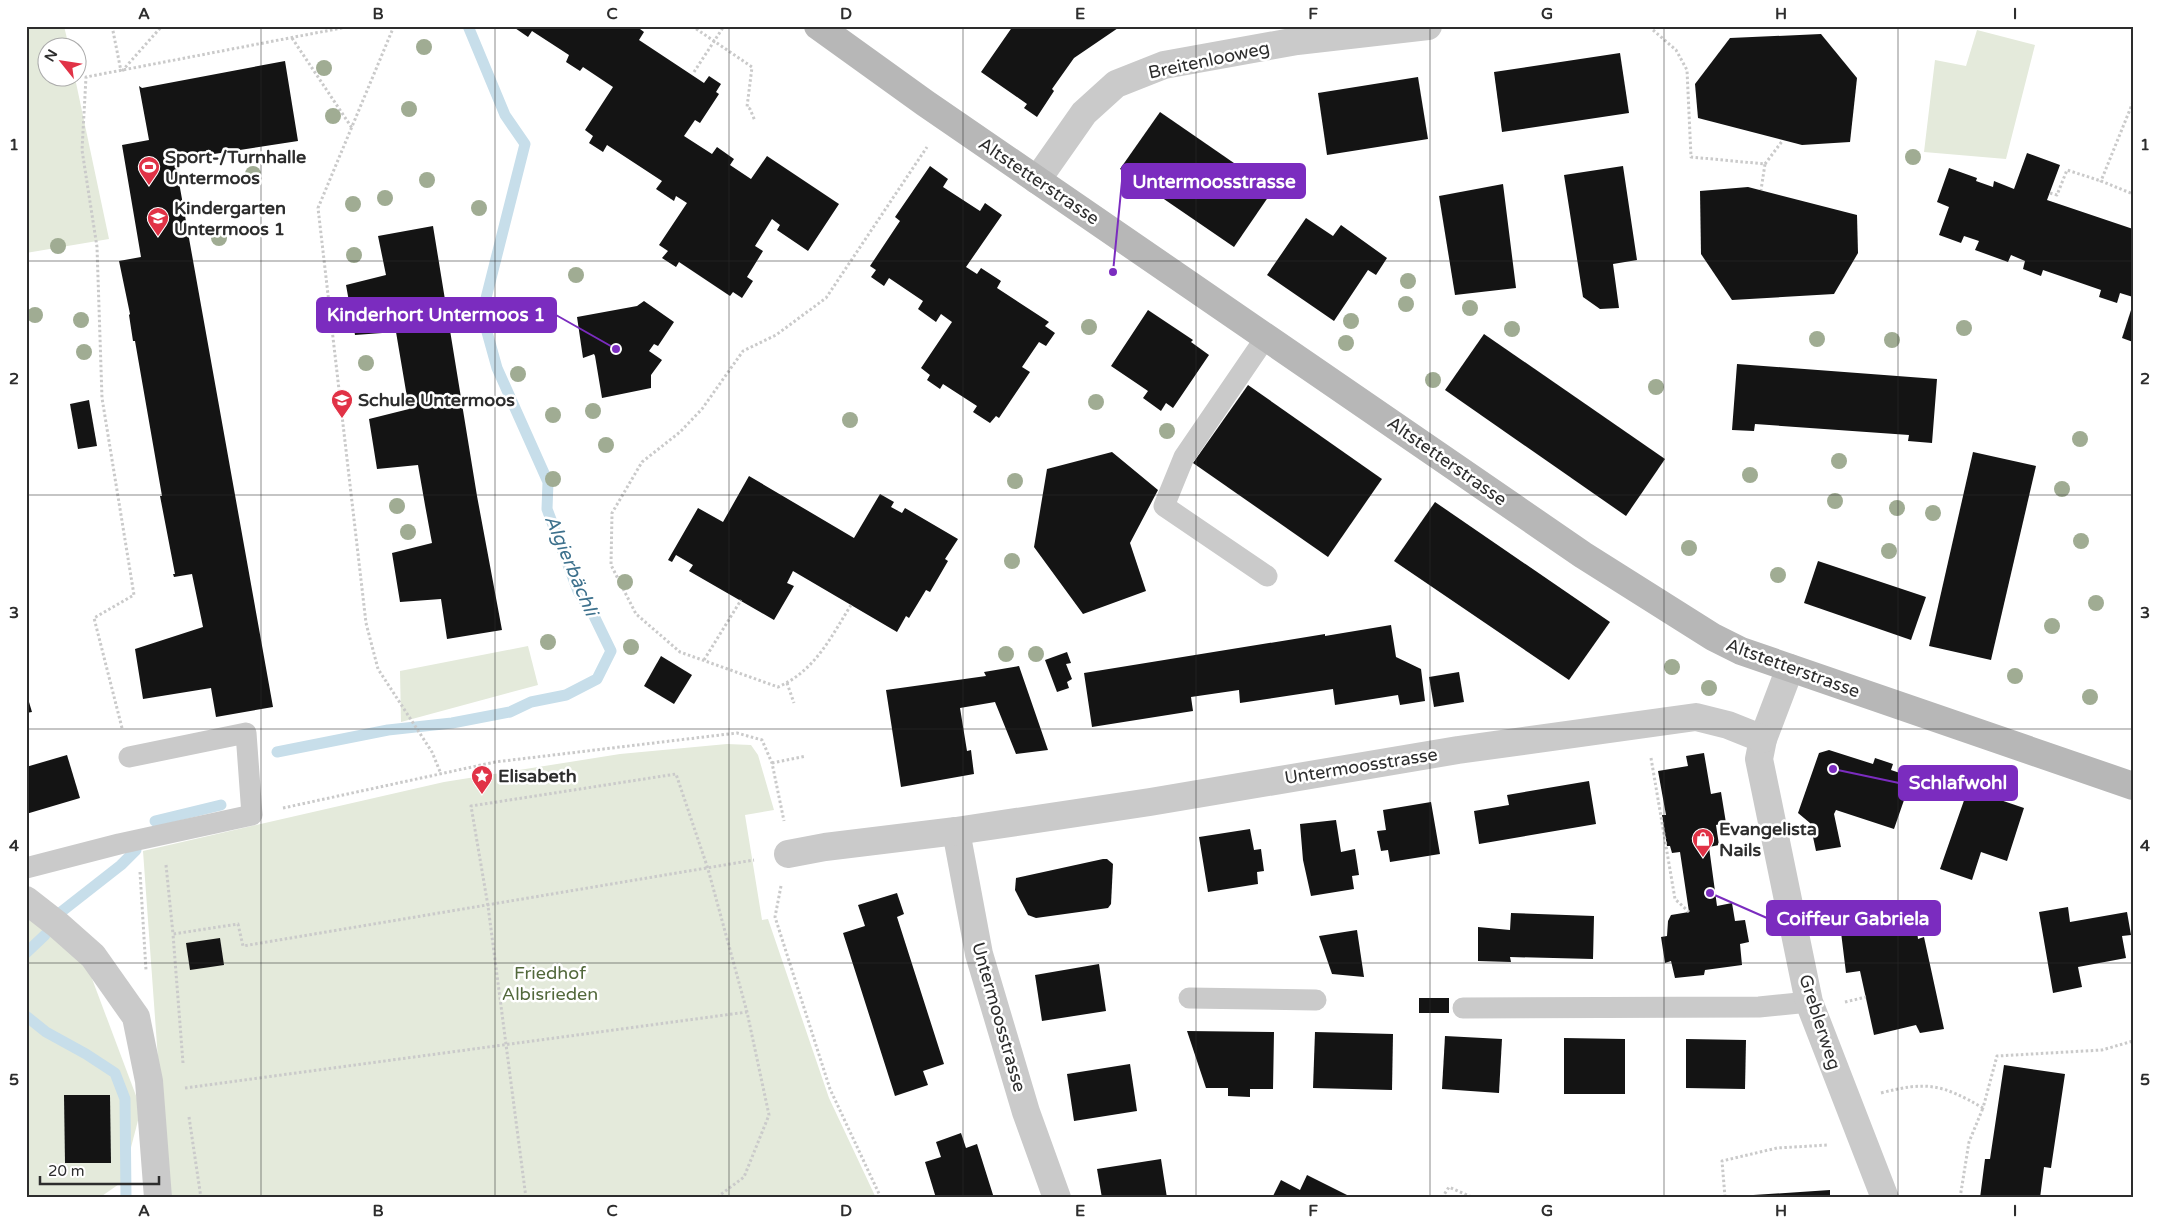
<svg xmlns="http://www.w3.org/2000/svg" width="2159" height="1224" font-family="'Varela Round',sans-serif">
	<rect width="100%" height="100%" fill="#fff"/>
	<g fill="#e4eadb">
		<path d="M26,26H64L69,47L48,48V78H75L109,239L26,253Z"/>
		<path d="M1977,30L2035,45L2006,159L1924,152L1935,60L1966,66Z"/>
		<path d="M528,646L538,685L401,722L400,671Z"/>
		<path d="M727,744L751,745L758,755L774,810L745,815L762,920L768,919L829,1098L876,1198H168L143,851L444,782L620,754Z"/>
		<path d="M26,907L88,968L141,1109L122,1182L99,1198H26Z"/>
	</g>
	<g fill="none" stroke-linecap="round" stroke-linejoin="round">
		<g stroke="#c7deea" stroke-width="11">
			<path d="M277,752L388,730L452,723L510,712L531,702L566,695L597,679L611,651L594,616L578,591L547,509L548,482L497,368L482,314L525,144L505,115L468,26"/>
			<path d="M155,821L221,805"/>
			<path d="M61,912L121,865L136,850"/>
			<path d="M26,953L45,935"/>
			<path d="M26,1016L46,1032L86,1054L115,1073L125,1099L126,1198"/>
		</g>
	</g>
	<g fill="#141414">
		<path d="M512,26H618L623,29L625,26H636L644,32L639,40L704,83L709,76L721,84L716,92L719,94L700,123L695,120L684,136L712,154L717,147L734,159L730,165L751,179L767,156L839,204L808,251L777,230L780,225L772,219L755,246L763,251L747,277L753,281L742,298L733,292L730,296L679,262L676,267L662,258L668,251L659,245L687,203L676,196L674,201L656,189L662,181L607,145L603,152L589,143L593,136L585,130L613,87L583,67L580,71L566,62L569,55L532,31L528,37Z"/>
		<path d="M1013,26H1121L1074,58L1052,89L1054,91L1037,117L1024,108L1027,104L981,72Z"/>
		<path d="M1821,34L1857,78L1850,142L1802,145L1698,118L1695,84L1730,38Z"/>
		<path d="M1620,53L1629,113L1502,132L1494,72Z"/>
		<path d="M285,61L298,141L175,160L273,707L216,717L211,688L143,699L135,649L203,627L192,574L174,577L173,574H175L160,496H162L135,341H133L129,315L130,314L119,261L141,257L122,145L149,140L139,86L142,88Z"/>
		<path d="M1418,77L1428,139L1327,155L1318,93Z"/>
		<path d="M1160,112L1273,190L1234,247L1120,169Z"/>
		<path d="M2027,153L2060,165L2047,200L2133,229V297L2120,293L2117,303L2099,297L2101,290L2043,270L2041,276L2023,269L2025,261L2011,255L2008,262L1975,250L1979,241L1964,236L1961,243L1939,235L1949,207L1937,202L1949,168L1977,178L1976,181L1993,187L1994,181L2014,189Z"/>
		<path d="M930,166L948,179L943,187L980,211L985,203L1002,215L966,267L977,274L981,268L1001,281L997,288L1049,322L1045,326L1055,333L1046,346L1039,342L1022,367L1030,372L999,418L996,416L990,423L973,412L977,406L943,384L940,389L927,380L930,375L921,368L952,322L941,314L936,322L918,309L923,301L889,278L884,286L871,277L876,270L870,266L900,221L895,217Z"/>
		<path d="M1623,166L1637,260L1613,264L1619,308L1600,309L1583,297L1564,175Z"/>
		<path d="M1503,184L1516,288L1455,295L1439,196Z"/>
		<path d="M1748,187L1857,215L1858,253L1834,294L1732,300L1701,254L1700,191Z"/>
		<path d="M1306,218L1333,236L1341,225L1387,258L1376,275L1368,270L1334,321L1267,275Z"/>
		<path d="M433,226L477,496L502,630L447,639L441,599L400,602L392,553L432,543L425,505L418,465L377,469L369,419L409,409L396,332L355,335L346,285L386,275L378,236Z"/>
		<path d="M644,301L674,322L658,346L654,344L649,351L662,360L651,375V388L602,398L595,356L594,354L583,358L577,317L637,306Z"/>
		<path d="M2132,307H2133V342L2122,338Z"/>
		<path d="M1148,310L1193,340L1191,342L1209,355L1173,408L1166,403L1161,411L1143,398L1148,391L1111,366Z"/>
		<path d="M1484,334L1665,459L1626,516L1445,390Z"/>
		<path d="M1737,364L1937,379L1932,443L1908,441L1909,435L1755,424L1754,431L1732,430Z"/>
		<path d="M1248,385L1382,479L1328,557L1193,463Z"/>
		<path d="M89,400L97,446L78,449L70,404Z"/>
		<path d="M1112,452L1158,490L1130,543L1146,591L1083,614L1034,547L1047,469Z"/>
		<path d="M1973,452L2036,466L1991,660L1929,646Z"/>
		<path d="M749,476L854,538L880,494L894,502L891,507L902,513L905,508L958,539L945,559L948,561L930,592L926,590L909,618L906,616L897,632L793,571L787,583L794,586L774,620L689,571L693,565L676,555L672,562L668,560L698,508L723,522Z"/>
		<path d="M1435,502L1610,622L1569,680L1394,561Z"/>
		<path d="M1818,561L1926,597L1911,640L1804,603Z"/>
		<path d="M1391,625L1396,657L1421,669L1425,701L1400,705L1398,695L1335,705L1333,689L1240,703L1239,690L1191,697L1193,711L1092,727L1084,673L1325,634V636Z"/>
		<path d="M1067,652L1071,663L1066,664L1072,679L1067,682L1069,688L1057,692L1045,660Z"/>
		<path d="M661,656L692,675L674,704L644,686Z"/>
		<path d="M1019,666L1048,750L1016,754L995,702L960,708L967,751L971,750L974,774L901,787L886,690L986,676L984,672Z"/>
		<path d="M1459,672L1464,702L1434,707L1429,677Z"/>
		<path d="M26,692L32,712L26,713Z"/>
		<path d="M1829,750L1873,764L1875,758L1893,764L1891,770L1912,777L1894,829L1836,810L1834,814L1841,847L1816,851L1810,823L1798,813L1819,753Z"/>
		<path d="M1704,753L1711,794L1721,792L1726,823L1716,825L1719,845L1709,847L1717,906L1732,903L1735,921L1745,920L1749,942L1740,944L1742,965L1705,970L1704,975L1675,978L1671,961L1665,963L1661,937L1667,936L1668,921L1671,915L1689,912L1680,852L1672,853L1670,846H1667L1662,815H1666L1658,771L1688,766L1686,756Z"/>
		<path d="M67,755L80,798L26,814V767Z"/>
		<path d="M1589,781L1596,824L1479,844L1474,811L1509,805L1507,795Z"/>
		<path d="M1968,789L2024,808L2007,861L1981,852L1972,880L1940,869Z"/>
		<path d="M1431,802L1440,854L1390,862L1388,850L1381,851L1377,831L1386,830L1383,810Z"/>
		<path d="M1336,820L1341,852L1355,849L1359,875L1352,876L1354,889L1311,896L1303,860L1300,824Z"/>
		<path d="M1250,829L1254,850L1261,849L1264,871L1257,872L1258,884L1208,892L1199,837Z"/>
		<path d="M1103,859H1107L1113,864L1111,904L1108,908L1036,918L1028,915L1015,890L1016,878Z"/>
		<path d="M897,893L904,914L897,917L944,1064L923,1071L928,1085L895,1096L843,933L865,926L858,905Z"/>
		<path d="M2068,907L2070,922L2127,912L2131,935L2122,936L2126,958L2078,967L2082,987L2053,993L2039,912Z"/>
		<path d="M1511,913L1594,916L1593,959L1510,957L1511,962L1478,961V927L1510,930Z"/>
		<path d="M1915,914L1918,939L1924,937L1944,1029L1920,1033L1916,1025L1874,1035L1860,971L1846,973L1840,924Z"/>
		<path d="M1357,930L1364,977L1332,974L1319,936Z"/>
		<path d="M220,938L224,965L190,970L186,943Z"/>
		<path d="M1099,964L1106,1011L1042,1021L1035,975Z"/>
		<rect x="1419" y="998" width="30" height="15"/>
		<path d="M1187,1031L1274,1032L1273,1089H1250V1097L1228,1096V1088H1206Z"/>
		<path d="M1315,1032L1393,1034L1392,1090L1313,1088Z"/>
		<path d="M1445,1036L1502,1039L1499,1093L1442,1089Z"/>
		<path d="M1564,1038L1625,1039V1094H1564Z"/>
		<path d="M1686,1039L1746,1040L1745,1089L1686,1088Z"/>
		<path d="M1130,1064L1137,1111L1074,1121L1067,1074Z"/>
		<path d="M2004,1065L2065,1074L2051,1168L2044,1167L2040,1198H1980L1985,1159H1990Z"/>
		<path d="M64,1095H110L111,1163H65Z"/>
		<path d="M961,1133L966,1148L977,1144L994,1198H936L925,1162L941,1157L936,1142Z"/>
		<path d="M1161,1159L1167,1198H1102L1097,1169Z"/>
		<path d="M1307,1175L1353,1198H1272L1281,1180L1300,1190Z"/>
		<path d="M1830,1190V1198H1738V1196Z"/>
	</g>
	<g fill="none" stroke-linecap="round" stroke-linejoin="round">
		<g stroke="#cacaca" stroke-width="3" stroke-dasharray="2.5 2.5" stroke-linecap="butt">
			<path d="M112,26L121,71"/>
			<path d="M394,26L318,208L366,623L378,669L432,752L441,774"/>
			<path d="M692,26L752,67L747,107L750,109L755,121"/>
			<path d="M1653,30L1676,50L1687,70L1691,157L1765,164L1761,190"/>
			<path d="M292,38L352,128"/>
			<path d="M122,71L162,26"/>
			<path d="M694,72L724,26"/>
			<path d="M2133,102L2101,181L2133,194"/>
			<path d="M1765,164L1783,140"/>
			<path d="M2050,193L2057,195L2067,170L2101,181"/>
			<path d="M851,605C831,637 815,671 778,687L680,652L636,614L611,565L612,513L642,462L680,432L702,409L743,351L776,335L826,298L927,147"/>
			<path d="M704,660L741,600"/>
			<path d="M787,683L794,703"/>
			<path d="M122,728L94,618L134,595L102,398L97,247L82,150L86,77L352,26"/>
			<path d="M1651,758L1675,899L1689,912"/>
			<path d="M772,763L806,756"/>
			<path d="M283,808L495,762L737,733L762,740L772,763L784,821"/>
			<path d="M166,865L173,934"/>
			<path d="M140,872L146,970"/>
			<path d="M781,886L775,917L830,1089L881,1198"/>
			<path d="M1845,1002L1866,997"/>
			<path d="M183,1063L173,934L238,924L243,946L754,860"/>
			<path d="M185,1088L747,1012"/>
			<path d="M1881,1093C1926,1081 1942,1084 1983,1108L1997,1056L2102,1050L2133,1041"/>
			<path d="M189,1117L201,1198"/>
			<path d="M1725,1197L1722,1161L1777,1148L1828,1145"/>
			<path d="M526,1198L488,906L471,806L676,774L708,869L747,1012L769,1115L744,1177L716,1198"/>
			<path d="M1442,1198L1449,1187L1474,1198"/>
			<path d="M1960,1198L1969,1142L1983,1108"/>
		</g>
		<g stroke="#cacaca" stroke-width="21">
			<path d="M1266,337L1184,457L1164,506L1267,576"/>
			<path d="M26,868L119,844L252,815L246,733L129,757"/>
			<path d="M1189,998L1316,1000"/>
			<path d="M1463,1008L1759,1007L1809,1002"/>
		</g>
		<g stroke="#cacaca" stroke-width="28">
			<path d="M1037,180L1084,113L1116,84L1164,65L1297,41L1428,26"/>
			<path d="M1790,668L1763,739L1759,759L1809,1002L1885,1198"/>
			<path d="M956,831L979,954L1026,1112L1057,1198"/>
			<path d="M788,854L825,847L956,831L1150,802L1458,750L1696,717L1728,725L1763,739"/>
			<path d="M26,900L58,925L93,956L136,1017L149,1081L158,1198"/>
		</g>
		<path stroke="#b7b7b7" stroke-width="28" d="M818,26L925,103L1583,555L1713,637L1741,651L2133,786"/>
	</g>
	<g fill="#a0ac93">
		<circle cx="424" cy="47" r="8"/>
		<circle cx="324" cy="68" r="8"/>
		<circle cx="409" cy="109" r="8"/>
		<circle cx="333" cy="116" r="8"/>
		<circle cx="1913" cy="157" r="8"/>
		<circle cx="253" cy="174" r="8"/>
		<circle cx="427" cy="180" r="8"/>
		<circle cx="385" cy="198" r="8"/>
		<circle cx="353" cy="204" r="8"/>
		<circle cx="479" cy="208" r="8"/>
		<circle cx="219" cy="238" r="8"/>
		<circle cx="58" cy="246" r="8"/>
		<circle cx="354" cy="255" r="8"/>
		<circle cx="576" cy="275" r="8"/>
		<circle cx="1408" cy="281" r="8"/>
		<circle cx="1406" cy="304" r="8"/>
		<circle cx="1470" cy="308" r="8"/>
		<circle cx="35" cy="315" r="8"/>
		<circle cx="81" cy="320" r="8"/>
		<circle cx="1351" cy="321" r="8"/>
		<circle cx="1089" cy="327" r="8"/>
		<circle cx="1964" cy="328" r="8"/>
		<circle cx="1512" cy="329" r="8"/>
		<circle cx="1817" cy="339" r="8"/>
		<circle cx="1892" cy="340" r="8"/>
		<circle cx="1346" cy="343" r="8"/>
		<circle cx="84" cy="352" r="8"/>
		<circle cx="366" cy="363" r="8"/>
		<circle cx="518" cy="374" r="8"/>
		<circle cx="1433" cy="380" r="8"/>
		<circle cx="1656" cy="387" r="8"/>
		<circle cx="1096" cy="402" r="8"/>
		<circle cx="593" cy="411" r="8"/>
		<circle cx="553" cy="415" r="8"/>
		<circle cx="850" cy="420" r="8"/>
		<circle cx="1167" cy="431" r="8"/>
		<circle cx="2080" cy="439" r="8"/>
		<circle cx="606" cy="445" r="8"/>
		<circle cx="1839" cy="461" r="8"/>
		<circle cx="1750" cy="475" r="8"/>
		<circle cx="553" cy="479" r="8"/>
		<circle cx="1015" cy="481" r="8"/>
		<circle cx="2062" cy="489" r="8"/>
		<circle cx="1835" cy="501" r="8"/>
		<circle cx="397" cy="506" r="8"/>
		<circle cx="1897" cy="508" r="8"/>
		<circle cx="1933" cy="513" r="8"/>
		<circle cx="408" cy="532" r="8"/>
		<circle cx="2081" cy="541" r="8"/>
		<circle cx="1689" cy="548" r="8"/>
		<circle cx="1889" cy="551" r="8"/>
		<circle cx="1012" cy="561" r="8"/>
		<circle cx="1778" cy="575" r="8"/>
		<circle cx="625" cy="582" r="8"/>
		<circle cx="2096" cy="603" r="8"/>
		<circle cx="2052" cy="626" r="8"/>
		<circle cx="548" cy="642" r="8"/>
		<circle cx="631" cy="647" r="8"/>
		<circle cx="1006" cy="654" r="8"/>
		<circle cx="1036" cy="654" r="8"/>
		<circle cx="1672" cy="667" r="8"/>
		<circle cx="2015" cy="676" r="8"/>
		<circle cx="1709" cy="688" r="8"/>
		<circle cx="2090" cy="697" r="8"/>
	</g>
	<path fill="none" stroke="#2d2d2d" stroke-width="1" stroke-opacity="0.55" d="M261,26V1198M495,26V1198M729,26V1198M963,26V1198M1196,26V1198M1430,26V1198M1664,26V1198M1898,26V1198M26,261H2133M26,495H2133M26,729H2133M26,963H2133"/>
	<defs>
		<g id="stadium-pin" transform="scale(1.125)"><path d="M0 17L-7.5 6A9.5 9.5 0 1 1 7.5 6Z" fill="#e13246" stroke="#fff"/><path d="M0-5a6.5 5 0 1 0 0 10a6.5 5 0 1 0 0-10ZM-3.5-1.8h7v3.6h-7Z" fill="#fff"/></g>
		<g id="school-pin" transform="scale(1.125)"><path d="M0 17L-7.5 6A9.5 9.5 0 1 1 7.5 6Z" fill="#e13246" stroke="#fff"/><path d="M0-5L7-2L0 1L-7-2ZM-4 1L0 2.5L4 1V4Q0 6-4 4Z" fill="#fff"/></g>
		<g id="sight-pin" transform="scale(1.125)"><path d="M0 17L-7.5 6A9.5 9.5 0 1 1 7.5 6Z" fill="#e13246" stroke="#fff"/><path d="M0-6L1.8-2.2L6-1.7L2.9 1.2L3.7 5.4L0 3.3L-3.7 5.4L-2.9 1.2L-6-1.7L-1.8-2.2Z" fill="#fff"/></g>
		<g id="shop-pin" transform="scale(1.125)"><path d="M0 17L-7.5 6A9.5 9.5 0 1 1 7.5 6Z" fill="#e13246" stroke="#fff"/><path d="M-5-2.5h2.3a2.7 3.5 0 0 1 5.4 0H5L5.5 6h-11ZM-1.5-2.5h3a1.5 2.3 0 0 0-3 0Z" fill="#fff"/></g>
	</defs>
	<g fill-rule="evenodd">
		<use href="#stadium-pin" x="149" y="167"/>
		<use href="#school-pin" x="158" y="218"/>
		<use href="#school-pin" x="342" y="400"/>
		<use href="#sight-pin" x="482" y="776"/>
		<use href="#shop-pin" x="1703" y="839"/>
	</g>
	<g text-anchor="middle" stroke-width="5" stroke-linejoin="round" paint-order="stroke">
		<g font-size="18" fill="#2d2d2d" stroke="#fff">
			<text transform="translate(1209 60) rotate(-12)" y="6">Breitenlooweg</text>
			<text transform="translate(1039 181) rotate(34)" y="6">Altstetterstrasse</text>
			<text transform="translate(1447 461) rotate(35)" y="6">Altstetterstrasse</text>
			<text transform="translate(1793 668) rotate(20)" y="6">Altstetterstrasse</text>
			<text transform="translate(1361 766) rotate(-9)" y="6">Untermoosstrasse</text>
			<text transform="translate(999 1017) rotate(74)" y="6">Untermoosstrasse</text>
			<text transform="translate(1820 1022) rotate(72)" y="6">Greblerweg</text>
		</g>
		<g font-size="18" font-weight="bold" fill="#2d2d2d" stroke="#fff" text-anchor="start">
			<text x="165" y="163">Sport-/Turnhalle<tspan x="165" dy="21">Untermoos</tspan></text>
			<text x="174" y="214">Kindergarten<tspan x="174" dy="21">Untermoos 1</tspan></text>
			<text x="358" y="406">Schule Untermoos</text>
			<text x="498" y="782">Elisabeth</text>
			<text x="1719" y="835">Evangelista<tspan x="1719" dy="21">Nails</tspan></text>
		</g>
		<g font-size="18" fill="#52683b" stroke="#fff">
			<text x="550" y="979">Friedhof<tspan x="550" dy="21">Albisrieden</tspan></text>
		</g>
		<g font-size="19" font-style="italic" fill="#3d718d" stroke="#fff">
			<text transform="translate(572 565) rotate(67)" y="7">Algierbächli</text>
		</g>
	</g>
	<path fill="none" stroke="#7b2cbf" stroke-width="2" d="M1113 272L1122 181M616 349L556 315M1833 769L1899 783M1710 893L1767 918"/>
	<g fill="#7b2cbf" stroke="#fff" stroke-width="2">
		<circle cx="1113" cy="272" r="5"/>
		<circle cx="616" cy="349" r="5"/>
		<circle cx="1833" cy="769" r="5"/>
		<circle cx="1710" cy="893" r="5"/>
	</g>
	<g fill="#7b2cbf" stroke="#7b2cbf" stroke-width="2">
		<rect x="1122" y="164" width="183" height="34" rx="5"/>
		<rect x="317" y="298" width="239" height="34" rx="5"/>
		<rect x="1899" y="766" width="118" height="34" rx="5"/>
		<rect x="1767" y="901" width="173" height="34" rx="5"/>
	</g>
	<g font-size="19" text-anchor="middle" font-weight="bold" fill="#fff">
		<text x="1214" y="188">Untermoosstrasse</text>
		<text x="436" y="321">Kinderhort Untermoos 1</text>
		<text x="1958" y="789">Schlafwohl</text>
		<text x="1853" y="925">Coiffeur Gabriela</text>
	</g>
	<rect width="2159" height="1224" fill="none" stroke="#ffffff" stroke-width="55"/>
	<g transform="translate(62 62) rotate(300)"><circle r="24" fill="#ffffff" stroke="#ababab"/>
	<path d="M0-4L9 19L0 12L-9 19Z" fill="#e13246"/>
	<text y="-8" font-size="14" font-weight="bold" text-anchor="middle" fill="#2d2d2d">N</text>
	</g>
	<path d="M40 1176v8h119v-8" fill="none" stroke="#2d2d2d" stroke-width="2.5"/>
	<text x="48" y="1176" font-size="15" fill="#2d2d2d" stroke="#ffffff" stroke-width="4" paint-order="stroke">20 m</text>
	<rect x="28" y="28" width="2104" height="1168" fill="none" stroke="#2d2d2d" stroke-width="2"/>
	<g font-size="16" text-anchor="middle" font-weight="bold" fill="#2d2d2d">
		<text x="144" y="19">A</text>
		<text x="378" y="19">B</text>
		<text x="612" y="19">C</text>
		<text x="846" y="19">D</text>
		<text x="1080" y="19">E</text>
		<text x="1313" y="19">F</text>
		<text x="1547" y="19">G</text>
		<text x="1781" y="19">H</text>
		<text x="2015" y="19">I</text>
		<text x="14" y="150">1</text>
		<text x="2145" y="150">1</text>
		<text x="14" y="384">2</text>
		<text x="2145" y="384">2</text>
		<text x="14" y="618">3</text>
		<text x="2145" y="618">3</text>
		<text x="14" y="851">4</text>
		<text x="2145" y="851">4</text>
		<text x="14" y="1085">5</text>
		<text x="2145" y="1085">5</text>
		<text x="144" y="1216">A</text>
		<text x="378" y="1216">B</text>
		<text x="612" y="1216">C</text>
		<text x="846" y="1216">D</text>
		<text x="1080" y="1216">E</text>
		<text x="1313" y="1216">F</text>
		<text x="1547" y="1216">G</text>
		<text x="1781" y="1216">H</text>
		<text x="2015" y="1216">I</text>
	</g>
</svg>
